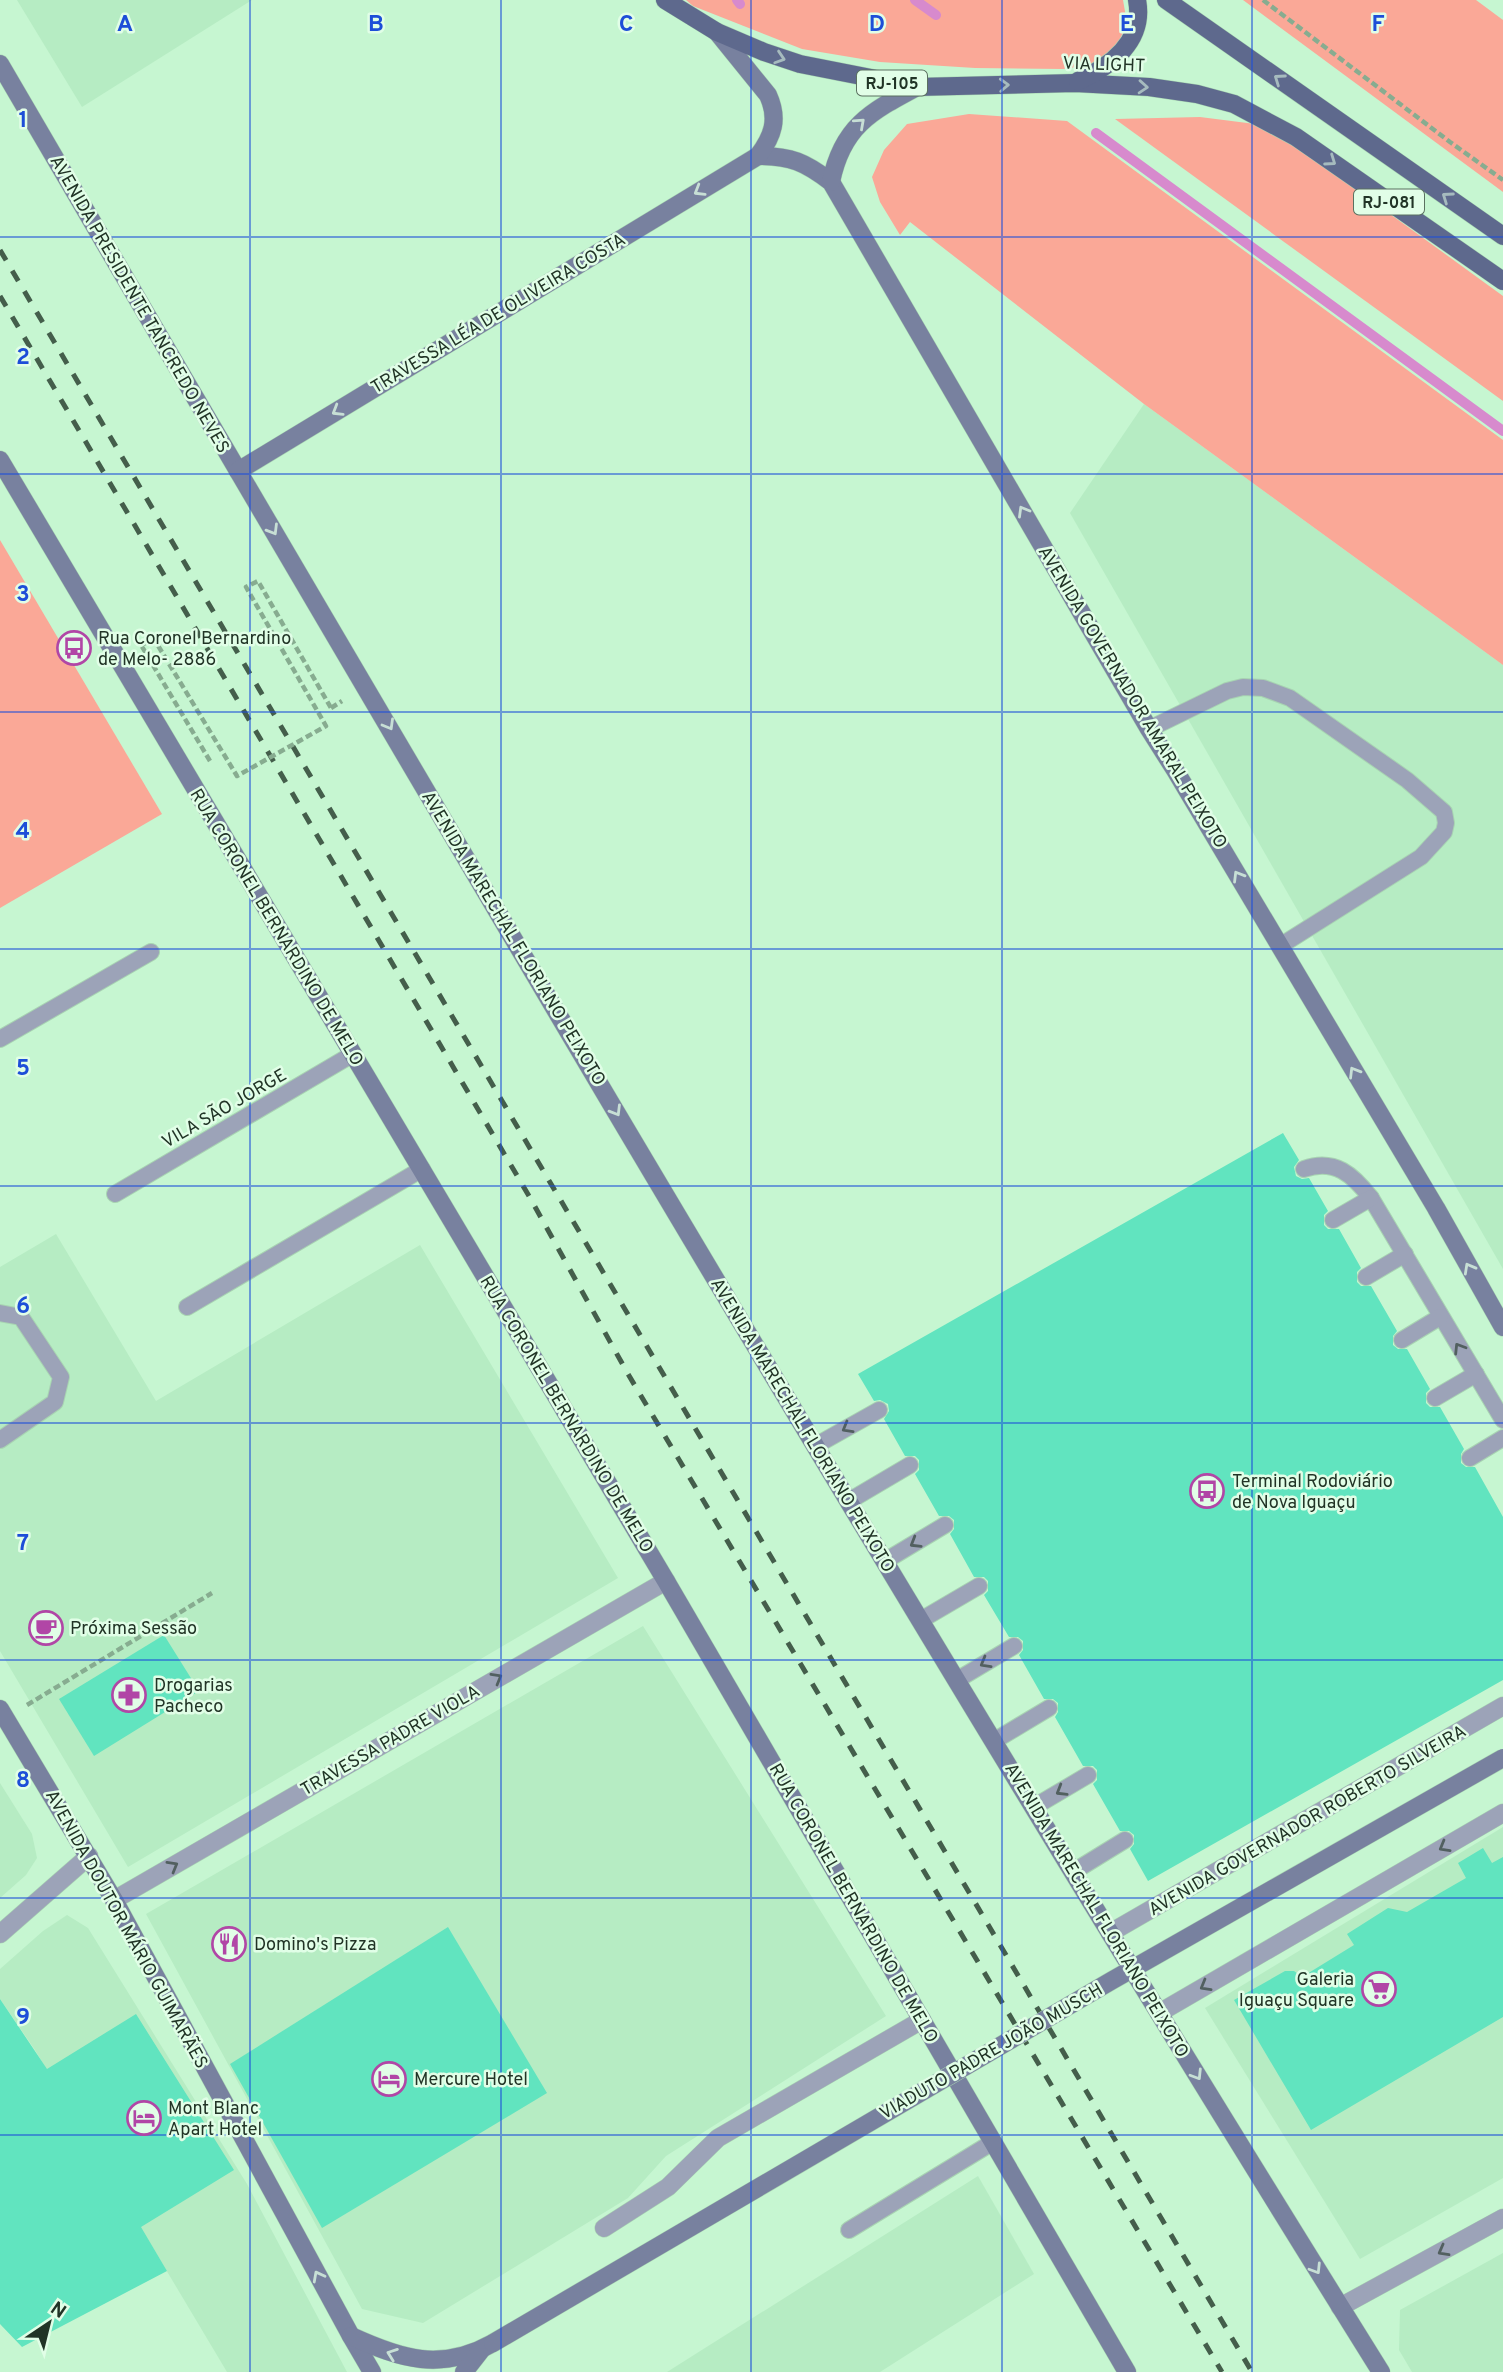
<svg xmlns="http://www.w3.org/2000/svg" width="1503" height="2372" font-family="Overpass,sans-serif">
	<rect width="100%" height="100%" fill="#c6f6d1"/>
	<g fill="#b6ecc3">
		<path d="M17,0H252L82,107Z"/>
		<path d="M1144,404L1503,665V1269L1070,513Z"/>
		<path d="M56,1234L156,1401L420,1245L618,1578L128,1867L0,1651V1267Z"/>
		<path d="M643,1626L886,2016L666,2156L628,2198L423,2323L362,2309L146,1914Z"/>
		<path d="M0,1783L32,1834L37,1858L26,1875L0,1898Z"/>
		<path d="M1503,1827V2178L1360,2259L1205,2008Z"/>
		<path d="M67,1915L88,1928L247,2184L347,2372H227L35,2050L0,1999V1969L43,1931Z"/>
		<path d="M978,2176L1034,2274L880,2372H667Z"/>
		<path d="M1503,2253V2372H1412L1399,2350L1400,2310Z"/>
	</g>
	<g fill="#faa897">
		<path d="M686,0H1123L1127,23L1118,44L1097,64L1063,69L975,68L880,62L802,49L693,6Z"/>
		<path d="M1243,0H1476L1503,20V192Z"/>
		<path d="M969,114L1067,121L1503,440V665L1144,404L910,222L900,235L880,202L872,177L884,150L907,124Z"/>
		<path d="M1200,117L1263,125L1357,190L1503,296V401L1115,119Z"/>
		<path d="M0,540L162,814L0,908Z"/>
	</g>
	<g fill="none" stroke-linecap="round" stroke-linejoin="round">
		<g stroke="#d78acd" stroke-width="10">
			<path d="M737,0L740,4"/>
			<path d="M915,0L936,15"/>
			<path d="M1096,133L1503,431"/>
		</g>
	</g>
	<g fill="#61e4bf">
		<path d="M1283,1133L1299,1160L1294,1167L1296,1176L1302,1179L1309,1178L1328,1211L1324,1215V1225L1328,1229H1339L1361,1268L1357,1272V1282L1361,1286H1371L1397,1331L1393,1336V1345L1398,1349H1407L1430,1389L1426,1393V1403L1430,1407H1440L1464,1449L1461,1454V1463L1466,1467H1475L1503,1517V1680L1148,1881L1130,1849L1134,1844V1835L1129,1831H1120L1093,1784L1097,1780V1770L1093,1766H1083L1055,1717L1058,1712V1703L1053,1699H1044L1019,1655L1023,1650V1641L1018,1637H1009L984,1595L988,1591V1581L984,1577H974L950,1534L954,1529V1520L949,1516H939L915,1474L919,1470V1460L915,1456H905L884,1419L889,1411L888,1404L880,1400L874,1401L858,1374Z"/>
		<path d="M164,1635L199,1691L94,1756L59,1699Z"/>
		<path d="M1483,1848L1492,1863L1503,1857V2017L1311,2130L1234,2000L1285,1971H1294L1302,1977L1354,1945L1347,1934L1388,1908L1407,1912L1466,1878L1458,1863Z"/>
		<path d="M448,1927L547,2093L322,2228L230,2064Z"/>
		<path d="M0,1999L47,2069L136,2014L234,2170L141,2227L167,2271L22,2347L0,2324Z"/>
	</g>
	<g fill="none" stroke-linecap="round" stroke-linejoin="round">
		<g stroke="#a8d3b2" stroke-width="18">
			<g id="lane">
				<path d="M1149,729L1227,691L1243,687L1263,688L1290,698L1407,780L1444,812L1446,823L1444,832L1421,857L1280,946"/>
				<path d="M0,1039L151,952"/>
				<path d="M1304,1169C1335,1158 1353,1175 1371,1198L1503,1420"/>
				<path d="M115,1194L353,1054"/>
				<path d="M1333,1220L1371,1198"/>
				<path d="M1366,1277L1405,1254"/>
				<path d="M187,1307L422,1169"/>
				<path d="M0,1313L21,1317L61,1377L55,1402L0,1440"/>
				<path d="M1402,1340L1440,1317"/>
				<path d="M1435,1398L1476,1374"/>
				<path d="M815,1446L879,1410"/>
				<path d="M1470,1458L1503,1438"/>
				<path d="M849,1501L910,1465"/>
				<path d="M885,1561L945,1525"/>
				<path d="M921,1620L979,1586"/>
				<path d="M957,1680L1014,1646"/>
				<path d="M994,1741L1049,1708"/>
				<path d="M1034,1807L1088,1775"/>
				<path d="M1073,1872L1125,1840"/>
				<path d="M849,2230L993,2142"/>
			</g>
		</g>
		<g stroke="#a8d3b2" stroke-width="19">
			<g id="street">
				<path d="M114,1900L666,1581"/>
				<path d="M1110,1933L1503,1706"/>
				<path d="M0,1934L89,1856"/>
				<path d="M1159,2013L1503,1813"/>
				<path d="M604,2228L668,2187L718,2138L922,2020"/>
				<path d="M1340,2307L1503,2218"/>
			</g>
		</g>
		<g stroke="#a8d3b2" stroke-width="19">
			<g id="secondary">
				<path d="M0,64C452,838 906,1611 1381,2372"/>
				<path d="M758,156C791,156 805,162 831,182L1149,729L1175,770L1436,1208L1503,1327"/>
				<path d="M831,182C842,127 870,112 917,87"/>
				<path d="M0,460L666,1581L1127,2372"/>
				<path d="M238,471L758,156C773,136 779,119 768,95L717,32"/>
				<path d="M0,1709L114,1900L351,2336L372,2372"/>
				<path d="M351,2336C401,2359 441,2372 493,2343"/>
				<path d="M464,2372L482,2349"/>
			</g>
		</g>
		<g stroke="#a8d3b2" stroke-width="19">
			<g id="primary">
				<path d="M665,0L717,32L764,52L800,64L917,87L1075,83L1149,87L1197,94L1234,104L1296,137L1503,281"/>
				<path d="M1166,0L1503,236"/>
				<path d="M1078,81C1111,66 1145,41 1137,0"/>
			</g>
		</g>
		<g stroke="#87ac90" stroke-width="4.5" stroke-dasharray="7 3.5" stroke-linecap="butt">
			<path d="M1263,0L1450,142L1503,180"/>
			<path d="M331,708L342,701"/>
			<path d="M27,1705L212,1593"/>
		</g>
		<use href="#lane" stroke="#9ca3b8" stroke-width="16"/>
		<use href="#street" stroke="#9ca3b8" stroke-width="18"/>
		<use href="#secondary" stroke="#78819f" stroke-width="18"/>
		<use href="#primary" stroke="#5e698d" stroke-width="18"/>
		<g stroke="#445e4b" stroke-width="5" stroke-dasharray="12 12" stroke-linecap="butt">
			<path d="M0,250L1252,2372"/>
			<path d="M0,296L529,1196L628,1374L1222,2372"/>
		</g>
		<g stroke="#a8d3b2" stroke-width="19" stroke-linecap="butt">
			<path id="secondary-bridge" d="M493,2343L1111,1981L1503,1758"/>
		</g>
		<path stroke="#87ac90" stroke-width="4.5" stroke-dasharray="7 3.5" stroke-linecap="butt" d="M210,761L141,645L154,639L237,776L326,726L246,587L258,581L331,708"/>
		<use href="#secondary-bridge" stroke="#78819f" stroke-width="18"/>
	</g>
	<defs><path id="oneway-chevron" d="M-2-3.5L2.5 0L-2 3.5" fill="none" stroke-width="1.6" stroke-linecap="round" stroke-linejoin="round" transform="scale(1.75)"/></defs>
	<g stroke="#a6bbbe">
		<use href="#oneway-chevron" transform="translate(780 58) rotate(18)"/>
		<use href="#oneway-chevron" transform="translate(1279 79) rotate(-145)"/>
		<use href="#oneway-chevron" transform="translate(1004 85) rotate(-2)"/>
		<use href="#oneway-chevron" transform="translate(1143 87) rotate(4)"/>
		<use href="#oneway-chevron" transform="translate(1331 161) rotate(35)"/>
		<use href="#oneway-chevron" transform="translate(1447 197) rotate(-145)"/>
	</g>
	<g stroke="#c7dfd5">
		<use href="#oneway-chevron" transform="translate(860 123) rotate(-42)"/>
		<use href="#oneway-chevron" transform="translate(699 191) rotate(149)"/>
		<use href="#oneway-chevron" transform="translate(337 411) rotate(149)"/>
		<use href="#oneway-chevron" transform="translate(1023 511) rotate(-120)"/>
		<use href="#oneway-chevron" transform="translate(273 530) rotate(59)"/>
		<use href="#oneway-chevron" transform="translate(389 725) rotate(60)"/>
		<use href="#oneway-chevron" transform="translate(1238 876) rotate(-121)"/>
		<use href="#oneway-chevron" transform="translate(1354 1072) rotate(-121)"/>
		<use href="#oneway-chevron" transform="translate(616 1111) rotate(59)"/>
		<use href="#oneway-chevron" transform="translate(1469 1268) rotate(-119)"/>
		<use href="#oneway-chevron" transform="translate(1197 2075) rotate(58)"/>
		<use href="#oneway-chevron" transform="translate(1316 2269) rotate(58)"/>
		<use href="#oneway-chevron" transform="translate(318 2276) rotate(-118)"/>
		<use href="#oneway-chevron" transform="translate(392 2354) rotate(-160)"/>
	</g>
	<g stroke="#526060">
		<use href="#oneway-chevron" transform="translate(1459 1348) rotate(-122)"/>
		<use href="#oneway-chevron" transform="translate(847 1428) rotate(150)"/>
		<use href="#oneway-chevron" transform="translate(915 1543) rotate(149)"/>
		<use href="#oneway-chevron" transform="translate(985 1663) rotate(150)"/>
		<use href="#oneway-chevron" transform="translate(497 1678) rotate(-30)"/>
		<use href="#oneway-chevron" transform="translate(1061 1791) rotate(149)"/>
		<use href="#oneway-chevron" transform="translate(1444 1847) rotate(150)"/>
		<use href="#oneway-chevron" transform="translate(173 1866) rotate(-30)"/>
		<use href="#oneway-chevron" transform="translate(1205 1986) rotate(150)"/>
		<use href="#oneway-chevron" transform="translate(1443 2251) rotate(151)"/>
	</g>
	<path fill="none" stroke="#1d4ed8" stroke-width="2" stroke-opacity="0.55" d="M250,0V2372M501,0V2372M751,0V2372M1002,0V2372M1252,0V2372M0,237H1503M0,474H1503M0,712H1503M0,949H1503M0,1186H1503M0,1423H1503M0,1660H1503M0,1898H1503M0,2135H1503"/>
	<defs>
		<g id="bus-ring" transform="scale(1.75)"><circle r="9.5" fill="#e1fee7" stroke="#b146a6" stroke-width="1.5"/><path d="M-5-6H5V4H4V6H2V4H-2V6H-4V4H-5ZM-3.5-4V0h7V-4ZM-3.5 1.2v1.5H-2V1.2ZM2 1.2v1.5H3.5V1.2Z" fill="#b146a6"/></g>
		<g id="cafe-ring" transform="scale(1.75)"><circle r="9.5" fill="#e1fee7" stroke="#b146a6" stroke-width="1.5"/><path d="M-5.5-4.5H6V0H3Q3 3.5 0 3.5H-2.5Q-5.5 3.5-5.5 0ZM3-3.2v2h1.7v-2ZM-6 4.5H4V6H-6Z" fill="#b146a6"/></g>
		<g id="pharmacy-ring" transform="scale(1.75)"><circle r="9.5" fill="#e1fee7" stroke="#b146a6" stroke-width="1.5"/><path d="M-2-6h4v4h4v4h-4v4h-4v-4h-4v-4h4Z" fill="#b146a6"/></g>
		<g id="restaurant-ring" transform="scale(1.75)"><circle r="9.5" fill="#e1fee7" stroke="#b146a6" stroke-width="1.5"/><path d="M-5-6h1v4h1v-4h1v4h1v-4h1v5L-1.5 .5V6h-2V.5L-5-1ZM5-6V6H3V1.5H1.5Q1.5-4 5-6Z" fill="#b146a6"/></g>
		<g id="supermarket-ring" transform="scale(1.75)"><circle r="9.5" fill="#e1fee7" stroke="#b146a6" stroke-width="1.5"/><path d="M-6-5.5h2.5l.6 2H6L4.5 2H-2.5L-4.4-4H-6ZM-1.5 3.2a1.3 1.3 0 1 0 .1 0ZM3 3.2a1.3 1.3 0 1 0 .1 0Z" fill="#b146a6"/></g>
		<g id="hotel-ring" transform="scale(1.75)"><circle r="9.5" fill="#e1fee7" stroke="#b146a6" stroke-width="1.5"/><path d="M-6-4.5h1.5V1H6V5H4.5V3h-9V5H-6ZM-4 0a1.8 1.8 0 1 1 3.6 0ZM.5 0V-2.5h3Q6-2.5 6 0Z" fill="#b146a6"/></g>
	</defs>
	<g fill-rule="evenodd">
		<use href="#bus-ring" x="74" y="648"/>
		<use href="#bus-ring" x="1207" y="1491"/>
		<use href="#cafe-ring" x="46" y="1628"/>
		<use href="#pharmacy-ring" x="129" y="1695"/>
		<use href="#restaurant-ring" x="229" y="1944"/>
		<use href="#supermarket-ring" x="1379" y="1989"/>
		<use href="#hotel-ring" x="389" y="2079"/>
		<use href="#hotel-ring" x="144" y="2118"/>
	</g>
	<g text-anchor="middle" stroke-width="5" stroke-linejoin="round" paint-order="stroke">
		<g fill="#e1fee7" stroke="#5b7160" stroke-width="2">
			<rect x="857" y="70.5" width="70" height="25" rx="5"/>
			<rect x="1354" y="189.5" width="70" height="25" rx="5"/>
		</g>
		<g font-size="16" font-weight="bold" fill="#213426">
			<text x="892" y="89">RJ-105</text>
			<text x="1389" y="208">RJ-081</text>
		</g>
		<g font-size="18" fill="#213426" stroke="#e1fee7">
			<text transform="translate(1104 64) rotate(2)" y="6">VIA LIGHT</text>
			<text transform="translate(140 304) rotate(60)" y="6">AVENIDA PRESIDENTE TANCREDO NEVES</text>
			<text transform="translate(498 313) rotate(-31)" y="6">TRAVESSA LÉA DE OLIVEIRA COSTA</text>
			<text transform="translate(1133 697) rotate(59)" y="6">AVENIDA GOVERNADOR AMARAL PEIXOTO</text>
			<text transform="translate(277 927) rotate(59)" y="6">RUA CORONEL BERNARDINO DE MELO</text>
			<text transform="translate(514 938) rotate(59)" y="6">AVENIDA MARECHAL FLORIANO PEIXOTO</text>
			<text transform="translate(224 1108) rotate(-30)" y="6">VILA SÃO JORGE</text>
			<text transform="translate(567 1414) rotate(59)" y="6">RUA CORONEL BERNARDINO DE MELO</text>
			<text transform="translate(803 1425) rotate(59)" y="6">AVENIDA MARECHAL FLORIANO PEIXOTO</text>
			<text transform="translate(390 1740) rotate(-30)" y="6">TRAVESSA PADRE VIOLA</text>
			<text transform="translate(1307 1820) rotate(-30)" y="6">AVENIDA GOVERNADOR ROBERTO SILVEIRA</text>
			<text transform="translate(854 1903) rotate(60)" y="6">RUA CORONEL BERNARDINO DE MELO</text>
			<text transform="translate(1097 1910) rotate(59)" y="6">AVENIDA MARECHAL FLORIANO PEIXOTO</text>
			<text transform="translate(127 1929) rotate(61)" y="6">AVENIDA DOUTOR MÁRIO GUIMARÃES</text>
			<text transform="translate(991 2051) rotate(-30)" y="6">VIADUTO PADRE JOÃO MUSCH</text>
		</g>
		<g font-size="18" fill="#213426" stroke="#e1fee7" text-anchor="start">
			<text x="98" y="644">Rua Coronel Bernardino<tspan x="98" dy="21">de Melo- 2886</tspan></text>
			<text x="1232" y="1487">Terminal Rodoviário<tspan x="1232" dy="21">de Nova Iguaçu</tspan></text>
			<text x="70" y="1634">Próxima Sessão</text>
			<text x="154" y="1691">Drogarias<tspan x="154" dy="21">Pacheco</tspan></text>
			<text x="254" y="1950">Domino's Pizza</text>
			<text x="1354" y="1985" text-anchor="end">Galeria<tspan x="1354" dy="21">Iguaçu Square</tspan></text>
			<text x="414" y="2085">Mercure Hotel</text>
			<text x="168" y="2114">Mont Blanc<tspan x="168" dy="21">Apart Hotel</tspan></text>
		</g>
	</g>
	<g font-size="23" text-anchor="middle" font-weight="bold" fill="#1d4ed8" stroke="#e1fee7" stroke-width="5" stroke-linejoin="round" paint-order="stroke">
		<text x="125" y="31">A</text>
		<text x="376" y="31">B</text>
		<text x="626" y="31">C</text>
		<text x="877" y="31">D</text>
		<text x="1127" y="31">E</text>
		<text x="1378" y="31">F</text>
		<text x="23" y="127">1</text>
		<text x="23" y="364">2</text>
		<text x="23" y="601">3</text>
		<text x="23" y="838">4</text>
		<text x="23" y="1075">5</text>
		<text x="23" y="1313">6</text>
		<text x="23" y="1550">7</text>
		<text x="23" y="1787">8</text>
		<text x="23" y="2024">9</text>
	</g>
	<g transform="translate(49 2323) rotate(35)" stroke="#e1fee7" stroke-width="5" paint-order="stroke">
	<path d="M0-5L12 26L0 18L-12 26Z" fill="#213426"/>
	<text y="-10" font-size="19" font-weight="bold" text-anchor="middle" fill="#213426">N</text>
	</g>
</svg>
